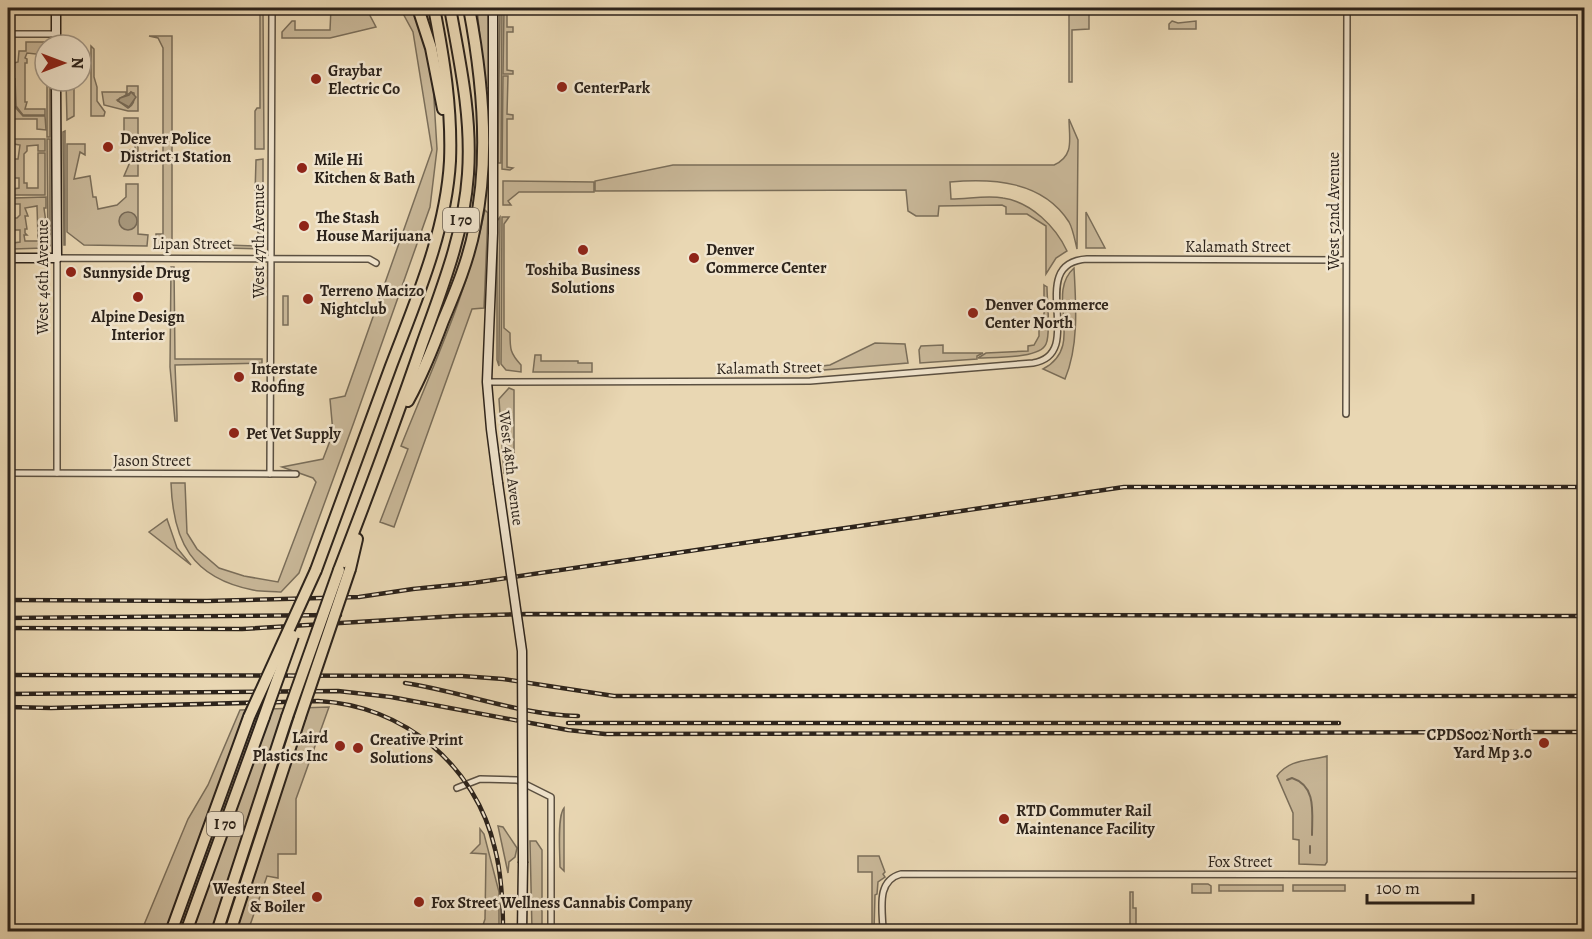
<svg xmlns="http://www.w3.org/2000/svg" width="1592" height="939" font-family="Alegreya,serif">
	<rect width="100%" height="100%" fill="#e9d7b3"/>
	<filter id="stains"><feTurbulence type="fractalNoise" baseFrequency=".00333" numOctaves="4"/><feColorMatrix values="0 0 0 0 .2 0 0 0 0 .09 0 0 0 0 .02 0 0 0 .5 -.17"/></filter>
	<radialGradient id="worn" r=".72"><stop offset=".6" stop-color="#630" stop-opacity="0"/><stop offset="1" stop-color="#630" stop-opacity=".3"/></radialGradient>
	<g fill="#c9b899" stroke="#7a6e5a" stroke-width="1.5">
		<path d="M260,8H263L264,149H255V111L257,108H260Z"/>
		<path d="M331,8H366L376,27L330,38H282V32L292,21H295V30H330Z"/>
		<path d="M400,8H412L422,32L433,83L437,149L430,207L354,422L299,573L281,592C272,591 262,592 253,590C192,578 173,542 171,483H185L187,533L197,549L219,568L244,576L278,582L316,482L313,478L282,467L323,459L333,433L330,399L345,396L432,150L413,32Z"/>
		<path d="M477,8H488L489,88H485Z"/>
		<path d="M500,8H502L501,163H498Z"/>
		<path d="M504,8H507V27H513V32H507V70L513,71V74H503Z"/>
		<path d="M1069,8H1089V29L1072,30V82H1069Z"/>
		<path d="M1172,21L1178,23L1196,21V29H1169V24Z"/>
		<path d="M149,36H172V248H159L156,246V234H163V48L158,38Z"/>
		<path d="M26,42H46L45,55L27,53L25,58L27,59V63H25V102H27L25,109H45V115H23L16,106L15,78L14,106L23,116H45L46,130L37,129V119H8V62L13,60L14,63L18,62L19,51H26Z"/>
		<path d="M91,46L94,49V77L97,87V101L105,112L104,116H91Z"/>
		<path d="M503,76H508L507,114L513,115V119H507V167L513,168L510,170L502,169Z"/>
		<rect x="47" y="81" width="3" height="56"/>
		<path d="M66,81H74V116L67,120Z"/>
		<path d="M127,86H138V111H128L104,105L102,92H126V95L117,100L128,108C135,104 134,100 134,93L131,92L127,95Z"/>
		<path d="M124,118H138V152L129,156V150L135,149V135H124Z"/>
		<path d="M1069,119L1078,140L1077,249C1075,241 1073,229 1069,222C1043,181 993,178 950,182L951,199C968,199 987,195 1003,198C1031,202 1056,227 1067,251L1056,258L1046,274V226L1027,214H1006V207L1002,205L939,206L938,216H916L908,211L906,190L595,191V181L673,165H1054C1075,156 1069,138 1069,119Z"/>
		<path d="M65,131V245H64L63,132Z"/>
		<path d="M14,139H45V151H38V145L27,146V151L24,154V183H27V188H38V153H45V195H13V189L19,188V178H8V159H18L20,145L14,144Z"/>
		<path d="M47,139H50V246L48,249Z"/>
		<path d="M67,144H85V155L80,152L74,179L90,176L93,197H96L98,209L117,205L126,197V184H138V234L148,235L147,246L84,245L67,232Z"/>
		<path d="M138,158V176H124L130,162Z"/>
		<path d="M263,159V247L261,249L226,248V245L260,246L261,235L258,233V195L255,194L256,160Z"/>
		<path d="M503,181L594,182V192H519L508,201L511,205H503Z"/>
		<path d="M46,197V208H44L46,223H44L46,238H38L37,206L25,208L28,216H25L27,229H25V233L27,235H24L25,241H44V248L13,249V243L20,242V230H8V218H17L20,215V204H13V198Z"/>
		<path d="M485,210L488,213L484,308L472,309L394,527L380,522L408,449L401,446C432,368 468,292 485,210Z"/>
		<path d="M1086,212L1105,248H1086Z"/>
		<path d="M500,217L499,360V366L497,360V221Z"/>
		<path d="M502,217H509L504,224V328L510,333C510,349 510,353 521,365V372L506,370L501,364Z"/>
		<path d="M171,267H174L175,359H262V363L175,365L177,415V421H175L170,367Z"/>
		<path d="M1074,268C1076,304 1079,346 1065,379L1043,369C1087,346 1044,295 1074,268Z"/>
		<path d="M1044,285L1047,287C1047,300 1051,334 1046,344C1040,359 994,357 978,358L986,353L1028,351V346L1034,345L1039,336V319L1044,318Z"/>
		<rect x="283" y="296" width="5" height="29"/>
		<path d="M875,343L905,344L908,363L811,371L814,367L830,365Z"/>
		<path d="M943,345V353H983L977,356V359L920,363L919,350L921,346Z"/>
		<path d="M535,355H541V361H578V363H592V372H533Z"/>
		<path d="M509,388L514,390V473H504L499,399Z"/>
		<path d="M167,519L177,548L191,565L149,532Z"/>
		<path d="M329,707L296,799V854H278V878L267,876L248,931L141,932L188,819L208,785L240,710Z"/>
		<path d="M1327,756V862L1325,865L1299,864V840L1293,839V813L1277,776C1289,759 1309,761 1327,756Z"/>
		<path d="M564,808V871L560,867C560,854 557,816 564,808Z"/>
		<path d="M498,826L503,827L517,848L515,857L509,862L508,873Z"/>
		<path d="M480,829L484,834L499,892V931H481L485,919L486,854L471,853L480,844Z"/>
		<path d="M530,841H536L542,850V931H532Z"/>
		<path d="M858,856H879L885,872L883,874L885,877L878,882L877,894L875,895L874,931H872V872H858Z"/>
		<path d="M1192,884H1208L1211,886V893H1192Z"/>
		<rect x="1219" y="885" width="64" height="6"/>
		<rect x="1293" y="885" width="52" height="6"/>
		<path d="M1130,892H1133V908H1136V931H1130Z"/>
	</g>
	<g fill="#a99a7f" stroke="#776a57" stroke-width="1.5">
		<path d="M131,92L136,97L129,107L118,101L120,98L129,95Z"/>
		<circle cx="128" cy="221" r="9"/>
	</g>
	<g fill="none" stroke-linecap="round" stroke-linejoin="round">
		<g stroke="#776a57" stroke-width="2">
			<path d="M1287,780L1292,778C1317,786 1312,813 1312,835"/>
			<path d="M1310,846V853"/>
		</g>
		<g stroke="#5b5041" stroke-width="8">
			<g id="street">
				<path d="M8,34H56"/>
				<path d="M487,382L810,381L1033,363C1089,354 1023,263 1087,259L1346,260"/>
				<path d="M1346,414L1347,8"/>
				<path d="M8,473L296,474"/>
				<path d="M57,473V258L369,259L376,263"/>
				<path d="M270,474L272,8"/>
				<path d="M457,788L480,779L517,780L551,797V932"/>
				<path d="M883,932C883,911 875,881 901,874L1584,875"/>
			</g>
		</g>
		<g stroke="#2c231b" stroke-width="11">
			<g id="secondary">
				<path d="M56,8V45"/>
				<path d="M493,8V233L487,382L491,429L498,483"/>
				<path d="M8,258H57L56,81"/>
				<path d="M522,932L523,863"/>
			</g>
		</g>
		<g stroke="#2c231b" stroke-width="14">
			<g id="highway">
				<path d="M418,8L431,48L443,109"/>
				<path d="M408,401C422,375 433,348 443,321C456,290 469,259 475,226C490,157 482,76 469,8"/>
				<path d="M350,569L357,539"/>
				<path d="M316,570C341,502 366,434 391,366C416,300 446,232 450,161C452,109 444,59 434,8"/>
				<path d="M339,570C368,495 396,420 422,344C442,288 464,234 468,174C472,117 460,63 450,8"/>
				<path d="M171,932L249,717"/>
				<path d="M186,932L264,717"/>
				<path d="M217,932L287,717"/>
				<path d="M230,932L300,717"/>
			</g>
		</g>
		<use href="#street" stroke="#f1e5ce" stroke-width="5"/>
		<use href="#secondary" stroke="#f1e5ce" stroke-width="8"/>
		<use href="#highway" stroke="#e9d7b3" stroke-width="10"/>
		<g stroke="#2c231b" stroke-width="4.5">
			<g id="rail">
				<path d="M8,600L207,601L359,597L413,589L473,583L1124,487H1584"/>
				<path d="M8,618L340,615"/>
				<path d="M8,628L242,629L456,616L528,614L1584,616"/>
				<path d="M8,675L462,676L503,679L614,696H1584"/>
				<path d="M405,683C464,692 519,715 578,716"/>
				<path d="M8,694L338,691L391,697L568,730L605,734L1584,732"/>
				<path d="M8,707L51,708L318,701C403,705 476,765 495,849C502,876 503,904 503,932"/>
				<path d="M568,723H1339"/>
			</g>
		</g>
		<use href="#rail" stroke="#f1e5ce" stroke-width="2" stroke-dasharray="7" stroke-linecap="butt"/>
		<g stroke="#2c231b" stroke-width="11" stroke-linecap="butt">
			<path id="secondary-bridge" d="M498,483L522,651L523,863"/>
		</g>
		<g stroke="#2c231b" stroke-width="14" stroke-linecap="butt">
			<g id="highway-bridge">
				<path d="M249,717L316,570"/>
				<path d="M264,717L293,636"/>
				<path d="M287,717L339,570"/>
				<path d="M300,717L350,569"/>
			</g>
		</g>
		<use href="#secondary-bridge" stroke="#f1e5ce" stroke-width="8"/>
		<use href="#highway-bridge" stroke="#e9d7b3" stroke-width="10"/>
	</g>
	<g fill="#8f2418" stroke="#f1e5ce" stroke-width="2">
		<circle cx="316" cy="79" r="6"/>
		<circle cx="562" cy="87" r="6"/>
		<circle cx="108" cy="147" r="6"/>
		<circle cx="302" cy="168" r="6"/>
		<circle cx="304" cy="226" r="6"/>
		<circle cx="583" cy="250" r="6"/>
		<circle cx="694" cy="258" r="6"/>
		<circle cx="71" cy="272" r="6"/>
		<circle cx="138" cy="297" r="6"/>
		<circle cx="308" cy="299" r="6"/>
		<circle cx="973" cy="313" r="6"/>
		<circle cx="239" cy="377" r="6"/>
		<circle cx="234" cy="433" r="6"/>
		<circle cx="1544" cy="743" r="6"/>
		<circle cx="340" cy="746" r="6"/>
		<circle cx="358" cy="748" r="6"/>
		<circle cx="1004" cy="819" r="6"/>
		<circle cx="317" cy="897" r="6"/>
		<circle cx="419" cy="902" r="6"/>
	</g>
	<g text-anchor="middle" stroke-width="5" stroke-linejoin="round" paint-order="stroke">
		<g fill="#f1e5ce" stroke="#675d51" stroke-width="1.5">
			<rect x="443" y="208" width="36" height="24" rx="4.5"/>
			<rect x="207" y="812" width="36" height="24" rx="4.5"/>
		</g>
		<g font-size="15" font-weight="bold" fill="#2c231b">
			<text x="461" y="225">I 70</text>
			<text x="225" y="829">I 70</text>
		</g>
		<g font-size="16" font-weight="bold" fill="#2c231b" stroke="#f1e5ce" text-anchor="start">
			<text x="328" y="76">Graybar<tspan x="328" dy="18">Electric Co</tspan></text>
			<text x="574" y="93">CenterPark</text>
			<text x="120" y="144">Denver Police<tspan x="120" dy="18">District 1 Station</tspan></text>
			<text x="314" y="165">Mile Hi<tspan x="314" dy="18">Kitchen &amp; Bath</tspan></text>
			<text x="316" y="223">The Stash<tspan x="316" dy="18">House Marijuana</tspan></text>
			<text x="706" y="255">Denver<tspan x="706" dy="18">Commerce Center</tspan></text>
			<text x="583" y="275" text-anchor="middle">Toshiba Business<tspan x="583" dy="18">Solutions</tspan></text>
			<text x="83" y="278">Sunnyside Drug</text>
			<text x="320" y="296">Terreno Macizo<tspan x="320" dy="18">Nightclub</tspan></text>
			<text x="985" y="310">Denver Commerce<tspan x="985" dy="18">Center North</tspan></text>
			<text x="138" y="322" text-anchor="middle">Alpine Design<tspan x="138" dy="18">Interior</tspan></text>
			<text x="251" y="374">Interstate<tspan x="251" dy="18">Roofing</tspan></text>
			<text x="246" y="439">Pet Vet Supply</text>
			<text x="1532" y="740" text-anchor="end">CPDS002 North<tspan x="1532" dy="18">Yard Mp 3.0</tspan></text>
			<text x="328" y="743" text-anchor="end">Laird<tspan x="328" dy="18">Plastics Inc</tspan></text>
			<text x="370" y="745">Creative Print<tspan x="370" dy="18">Solutions</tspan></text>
			<text x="1016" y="816">RTD Commuter Rail<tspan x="1016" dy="18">Maintenance Facility</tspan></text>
			<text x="305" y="894" text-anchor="end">Western Steel<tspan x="305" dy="18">&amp; Boiler</tspan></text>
			<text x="431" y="908">Fox Street Wellness Cannabis Company</text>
		</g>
		<g font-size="16" fill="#2c231b" stroke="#f1e5ce">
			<text transform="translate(1333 211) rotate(-90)" y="6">West 52nd Avenue</text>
			<text transform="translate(258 241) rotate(-90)" y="6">West 47th Avenue</text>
			<text x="192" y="249">Lipan Street</text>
			<text x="1238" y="252">Kalamath Street</text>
			<text transform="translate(42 277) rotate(-90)" y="6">West 46th Avenue</text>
			<text transform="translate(769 367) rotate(-1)" y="6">Kalamath Street</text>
			<text x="152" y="466">Jason Street</text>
			<text transform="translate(512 468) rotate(83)" y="6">West 48th Avenue</text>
			<text x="1240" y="867">Fox Street</text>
		</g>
	</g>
	<rect width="1592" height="939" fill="none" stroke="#e9d7b3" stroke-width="30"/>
	<rect x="9" y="9" width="1574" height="921" fill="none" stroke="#2c231b" stroke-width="3"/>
	<rect x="15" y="15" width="1562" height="909" fill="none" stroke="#2c231b" stroke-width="1.5"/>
	<g transform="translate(63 63) rotate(90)"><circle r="28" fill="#f1e5ce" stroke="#a29786" stroke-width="1.5"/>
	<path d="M0-4.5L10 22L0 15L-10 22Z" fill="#8f2418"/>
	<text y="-9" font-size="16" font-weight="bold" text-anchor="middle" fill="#2c231b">N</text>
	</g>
	<path d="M1367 894v9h106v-9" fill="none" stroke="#2c231b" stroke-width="3"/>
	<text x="1376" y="894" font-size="18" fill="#2c231b" stroke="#f1e5ce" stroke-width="4.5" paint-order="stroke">100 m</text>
	<rect width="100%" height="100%" filter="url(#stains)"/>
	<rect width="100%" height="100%" fill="url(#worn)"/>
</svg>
